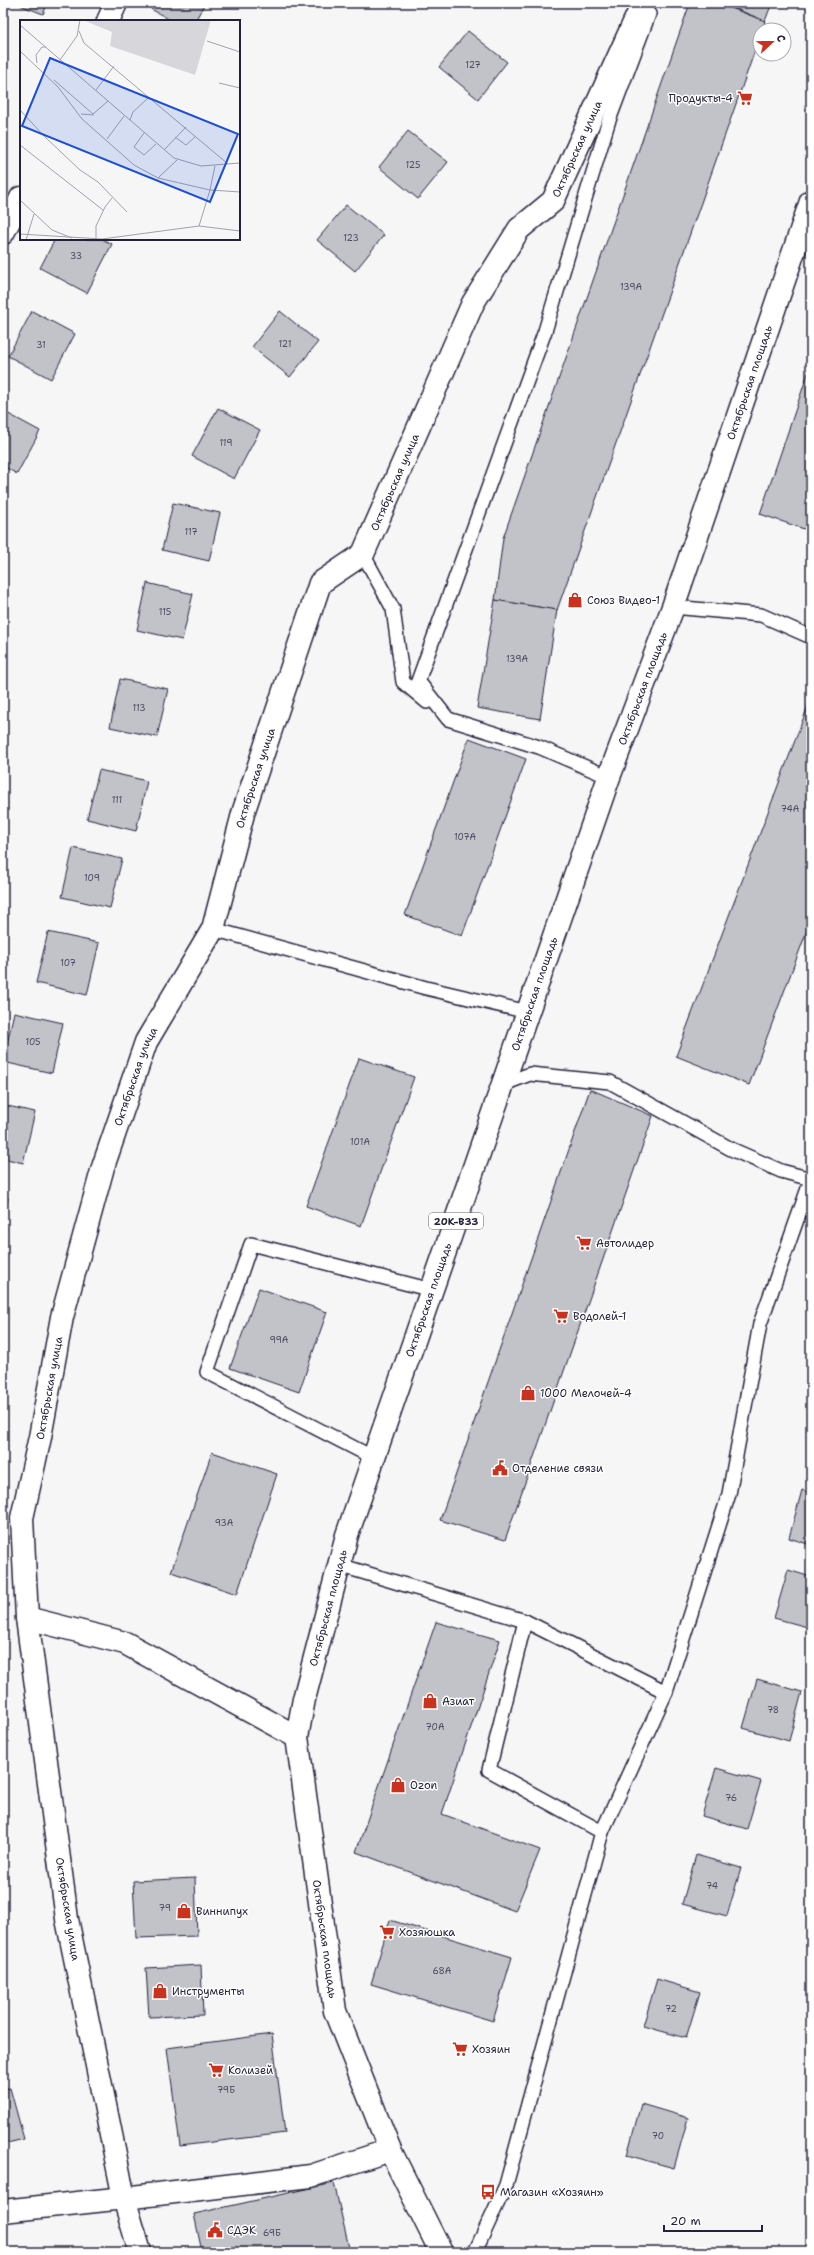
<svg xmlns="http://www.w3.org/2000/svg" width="814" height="2255" font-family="'Shantell Sans',sans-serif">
	<rect width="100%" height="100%" fill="#f6f6f7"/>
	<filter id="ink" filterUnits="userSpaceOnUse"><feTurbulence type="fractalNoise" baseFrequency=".025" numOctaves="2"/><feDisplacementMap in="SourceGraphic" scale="8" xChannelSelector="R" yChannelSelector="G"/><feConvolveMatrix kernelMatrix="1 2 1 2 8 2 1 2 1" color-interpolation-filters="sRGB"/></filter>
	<g filter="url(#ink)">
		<g fill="#c2c2c9" stroke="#22223b">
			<path d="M15,3H48L43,14Z"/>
			<path d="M154,3H205L195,21H172L151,9Z"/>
			<path d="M690,3H718L765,21L762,30H760V36L557,610L495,600L503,538Z"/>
			<path d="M722,3H772L765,21Z"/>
			<path d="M468,31L507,62L478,99L439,67Z"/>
			<path d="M408,131L448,162L418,199L379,167Z"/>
			<path d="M346,205L384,235L355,271L317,240Z"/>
			<path d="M55,239H102L112,244L87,293L40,268Z"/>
			<path d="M32,311L75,334L51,379L8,356Z"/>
			<path d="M280,311L318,342L290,377L252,347Z"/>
			<path d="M811,364V518L807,530L760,514Z"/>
			<path d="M218,408L260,430L234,479L192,456Z"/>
			<path d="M3,411L40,431L17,474L3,466Z"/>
			<path d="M173,503L220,513L209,561L162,550Z"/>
			<path d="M147,583L193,594L182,640L137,630Z"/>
			<path d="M495,600L557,610L540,719L477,708Z"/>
			<path d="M120,679L168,689L157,737L110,727Z"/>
			<path d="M811,698V920L749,1085L676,1056Z"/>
			<path d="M469,738L526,759L462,936L405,915Z"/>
			<path d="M99,770L147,781L136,831L87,819Z"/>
			<path d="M73,848L122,859L110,908L62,897Z"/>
			<path d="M48,932L99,943L87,995L36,983Z"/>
			<path d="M14,1012L63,1023L52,1073L3,1062Z"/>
			<path d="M359,1058L414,1077L361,1226L306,1206Z"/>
			<path d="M590,1089L653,1116L505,1540L440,1520Z"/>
			<path d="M3,1105L35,1112L23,1163L3,1158Z"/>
			<path d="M3,1197L8,1198L3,1222Z"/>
			<path d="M259,1288L327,1312L299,1392L230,1368Z"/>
			<path d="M212,1452L277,1474L237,1594L171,1572Z"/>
			<path d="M802,1490L811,1493V1545L789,1538Z"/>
			<path d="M788,1570L811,1577V1628L774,1618Z"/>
			<path d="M436,1622L500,1640L442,1814L540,1850L515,1911L356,1852Z"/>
			<path d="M757,1679L802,1692L789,1741L743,1728Z"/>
			<path d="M716,1768L761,1781L747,1829L702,1816Z"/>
			<path d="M696,1855L741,1868L727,1916L682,1904Z"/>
			<path d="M195,1878L197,1936L136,1938L133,1881Z"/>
			<path d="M390,1920L512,1957L493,2021L371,1984Z"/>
			<path d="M201,1965L203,2015L149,2017L146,1968Z"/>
			<path d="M657,1979L700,1992L686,2038L643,2026Z"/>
			<path d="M272,2034L285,2133L180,2146L167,2048Z"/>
			<path d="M10,2088L24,2139L3,2144V2090Z"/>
			<path d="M641,2104L688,2118L674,2168L627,2155Z"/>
			<path d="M334,2183L350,2252H202L194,2214Z"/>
		</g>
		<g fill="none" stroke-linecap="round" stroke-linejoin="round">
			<g stroke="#22223b" stroke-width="16">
				<g id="lane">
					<path d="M363,554L393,609L403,682L427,702"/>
					<path d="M673,607L761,615L811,637"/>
					<path d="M609,777L539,747L448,719L418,681L545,331L608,123L649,14"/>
					<path d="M213,929L426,988L528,1012"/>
					<path d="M504,1084L530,1074L610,1082L731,1149L781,1171L811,1179"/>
					<path d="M374,1458L207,1372L251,1244L432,1290"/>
					<path d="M339,1565L525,1621L666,1692"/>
					<path d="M525,1621L489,1770L602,1832"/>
					<path d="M475,2252L506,2185L602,1832L666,1692L729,1494L760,1324L811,1180"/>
				</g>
			</g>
			<g stroke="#22223b" stroke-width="25">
				<g id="street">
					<path d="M108,21L116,3"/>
					<path d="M3,233L21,198"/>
					<path d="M27,1618L125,1643L297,1737"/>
					<path id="s1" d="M3,2211L124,2198L67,1919L27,1618L22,1518L40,1437L62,1317L103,1167L146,1042L213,929L244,810L320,583L363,554L473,303L519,229L553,201L643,3"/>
					<path d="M140,2252L124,2198L311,2176L390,2150"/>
				</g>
			</g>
			<g stroke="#22223b" stroke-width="25">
				<g id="primary">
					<path id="s2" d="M441,2252L390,2150L335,2011L297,1737L304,1699L347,1535L609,777L673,607L811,201"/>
				</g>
			</g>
			<use href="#lane" stroke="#fff" stroke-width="13"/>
			<use href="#street" stroke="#fff" stroke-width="22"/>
			<use href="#primary" stroke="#fff" stroke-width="22"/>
		</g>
	</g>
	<defs>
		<g id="supermarket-bare" transform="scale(1.2)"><path d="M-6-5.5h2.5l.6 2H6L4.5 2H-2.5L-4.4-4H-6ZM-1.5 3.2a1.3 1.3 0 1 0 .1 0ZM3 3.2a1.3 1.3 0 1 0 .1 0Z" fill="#c8321e" stroke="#fff" stroke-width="2.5" paint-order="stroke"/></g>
		<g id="shop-bare" transform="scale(1.2)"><path d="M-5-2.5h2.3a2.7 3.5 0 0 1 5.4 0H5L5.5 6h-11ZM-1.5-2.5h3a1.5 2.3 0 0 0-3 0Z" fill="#c8321e" stroke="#fff" stroke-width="2.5" paint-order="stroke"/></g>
		<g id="civic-bare" transform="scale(1.2)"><path d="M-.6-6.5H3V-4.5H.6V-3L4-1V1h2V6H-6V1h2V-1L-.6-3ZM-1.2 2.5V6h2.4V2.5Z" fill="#c8321e" stroke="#fff" stroke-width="2.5" paint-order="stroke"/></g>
		<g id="bus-bare" transform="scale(1.2)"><path d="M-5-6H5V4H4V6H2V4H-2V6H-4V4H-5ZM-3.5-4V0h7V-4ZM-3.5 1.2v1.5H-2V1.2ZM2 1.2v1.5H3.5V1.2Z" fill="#c8321e" stroke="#fff" stroke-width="2.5" paint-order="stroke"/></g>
	</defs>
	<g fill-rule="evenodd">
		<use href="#supermarket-bare" x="745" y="98"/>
		<use href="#shop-bare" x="575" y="600"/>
		<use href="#supermarket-bare" x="584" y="1243"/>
		<use href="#supermarket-bare" x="561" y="1316"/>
		<use href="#shop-bare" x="528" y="1393"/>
		<use href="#civic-bare" x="500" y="1468"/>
		<use href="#shop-bare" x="430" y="1701"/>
		<use href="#shop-bare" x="398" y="1785"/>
		<use href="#shop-bare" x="184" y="1911"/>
		<use href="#supermarket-bare" x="387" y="1932"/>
		<use href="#shop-bare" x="160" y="1991"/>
		<use href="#supermarket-bare" x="460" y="2049"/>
		<use href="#supermarket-bare" x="216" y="2070"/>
		<use href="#bus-bare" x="488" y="2192"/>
		<use href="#civic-bare" x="215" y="2230"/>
	</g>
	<g text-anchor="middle" stroke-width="3" stroke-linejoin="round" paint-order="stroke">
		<g font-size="9" fill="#4a4a5e">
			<text x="473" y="68">127</text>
			<text x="413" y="168">125</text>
			<text x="351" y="241">123</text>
			<text x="76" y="259">33</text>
			<text x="631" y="290">139А</text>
			<text x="285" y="347">121</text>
			<text x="41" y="348">31</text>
			<text x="226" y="446">119</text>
			<text x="191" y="535">117</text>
			<text x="165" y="615">115</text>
			<text x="517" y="662">139А</text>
			<text x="139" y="711">113</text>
			<text x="117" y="803">111</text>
			<text x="790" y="812">74А</text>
			<text x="465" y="840">107А</text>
			<text x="92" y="881">109</text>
			<text x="68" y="966">107</text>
			<text x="33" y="1045">105</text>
			<text x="360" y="1145">101А</text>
			<text x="279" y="1343">99А</text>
			<text x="224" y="1526">93А</text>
			<text x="773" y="1713">78</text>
			<text x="435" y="1730">70А</text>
			<text x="731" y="1801">76</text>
			<text x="712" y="1889">74</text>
			<text x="165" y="1911">79</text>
			<text x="442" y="1974">68А</text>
			<text x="671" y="2012">72</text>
			<text x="226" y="2093">79Б</text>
			<text x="658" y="2139">70</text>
			<text x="272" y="2236">69Б</text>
		</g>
		<rect fill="#fff" stroke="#646476" stroke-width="1" x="429" y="1213" width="54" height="16" rx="3"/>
		<g font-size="10" font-weight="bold" fill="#22223b">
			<text x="456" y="1225">20К-В33</text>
		</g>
		<g font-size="11" fill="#22223b" stroke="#fff" text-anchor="start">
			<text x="733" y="102" text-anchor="end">Продукты-4</text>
			<text x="587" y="604">Союз Видео-1</text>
			<text x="596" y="1247">Автолидер</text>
			<text x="573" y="1320">Водолей-1</text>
			<text x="540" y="1397">1000 Мелочей-4</text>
			<text x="512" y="1472">Отделение связи</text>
			<text x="442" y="1705">Азиат</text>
			<text x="410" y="1789">Ozon</text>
			<text x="196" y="1915">Виннипух</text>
			<text x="399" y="1936">Хозяюшка</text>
			<text x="172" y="1995">Инструменты</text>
			<text x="472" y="2053">Хозяин</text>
			<text x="228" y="2074">Колизей</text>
			<text x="500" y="2196">Магазин «Хозяин»</text>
			<text x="227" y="2234">СДЭК</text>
		</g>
		<g font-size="11" fill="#22223b" stroke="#fff">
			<text dy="4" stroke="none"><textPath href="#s1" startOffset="2311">Октябрьская улица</textPath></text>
			<text dy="4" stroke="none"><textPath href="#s2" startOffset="1969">Октябрьская площадь</textPath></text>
			<text dy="4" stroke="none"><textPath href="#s1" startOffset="1927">Октябрьская улица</textPath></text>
			<text dy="4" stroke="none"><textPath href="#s2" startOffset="1645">Октябрьская площадь</textPath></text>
			<text dy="4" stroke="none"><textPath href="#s1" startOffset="1591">Октябрьская улица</textPath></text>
			<text dy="4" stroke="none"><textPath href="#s2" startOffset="1321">Октябрьская площадь</textPath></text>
			<text dy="4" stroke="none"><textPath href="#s1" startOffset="1267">Октябрьская улица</textPath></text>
			<text dy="4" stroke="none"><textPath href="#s2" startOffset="997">Октябрьская площадь</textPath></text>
			<text dy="4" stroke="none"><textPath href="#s1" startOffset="943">Октябрьская улица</textPath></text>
			<text dy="4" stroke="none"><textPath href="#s2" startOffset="673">Октябрьская площадь</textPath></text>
			<text transform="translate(68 1909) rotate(81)" y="4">Октябрьская улица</text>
			<text transform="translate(325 1939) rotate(82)" y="4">Октябрьская площадь</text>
		</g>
	</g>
	<g transform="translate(20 20)">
		<rect width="220" height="220" fill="#f6f6f7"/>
		<path d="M63,0H191L175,55L90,26L92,12Z" fill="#d7d7db"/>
		<path fill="none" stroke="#a1a1ac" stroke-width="1" d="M0,5L154,138L181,146L220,143M59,11L64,23L208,144M187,21L220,32M0,31L38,67L62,99L114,145L138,158L190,170L179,206M40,40L57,16L60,0M17,43L16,35L22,27H26M34,60L73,94L88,81M199,63L220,68M76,70L94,46M0,90L24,116L60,150L78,162L107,192M61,94L74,95M110,100L113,92L128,78M124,113L114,127L124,135L136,124M155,117L166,125L175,117M87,119L104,96M0,125L83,190M144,130L166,107M195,146L190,170L220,172M138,158L157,140M0,180L32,210L52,218M0,214L82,219L179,206L220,211M76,219V206L85,187L92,178M6,220L14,194"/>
		<path fill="#1d4ed8" fill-opacity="0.15" stroke="#1d4ed8" stroke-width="2" d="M30,38L218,114L190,182L2,106Z"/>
		<rect width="220" height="220" fill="none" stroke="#22223b" stroke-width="2"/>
	</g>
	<rect width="814" height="2255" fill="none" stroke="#fff" stroke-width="16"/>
	<rect x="8" y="8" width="798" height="2239" fill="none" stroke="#22223b" stroke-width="1.5" filter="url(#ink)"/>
	<g transform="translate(772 42) rotate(68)"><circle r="19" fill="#ffffff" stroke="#a7a7b1"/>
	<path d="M0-3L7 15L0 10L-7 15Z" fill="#c8321e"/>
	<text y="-6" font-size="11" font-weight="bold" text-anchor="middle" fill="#22223b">С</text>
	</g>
	<path d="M664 2225v6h98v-6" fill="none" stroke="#22223b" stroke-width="2"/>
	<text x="670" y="2225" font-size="12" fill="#22223b" stroke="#ffffff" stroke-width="3" paint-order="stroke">20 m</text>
</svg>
